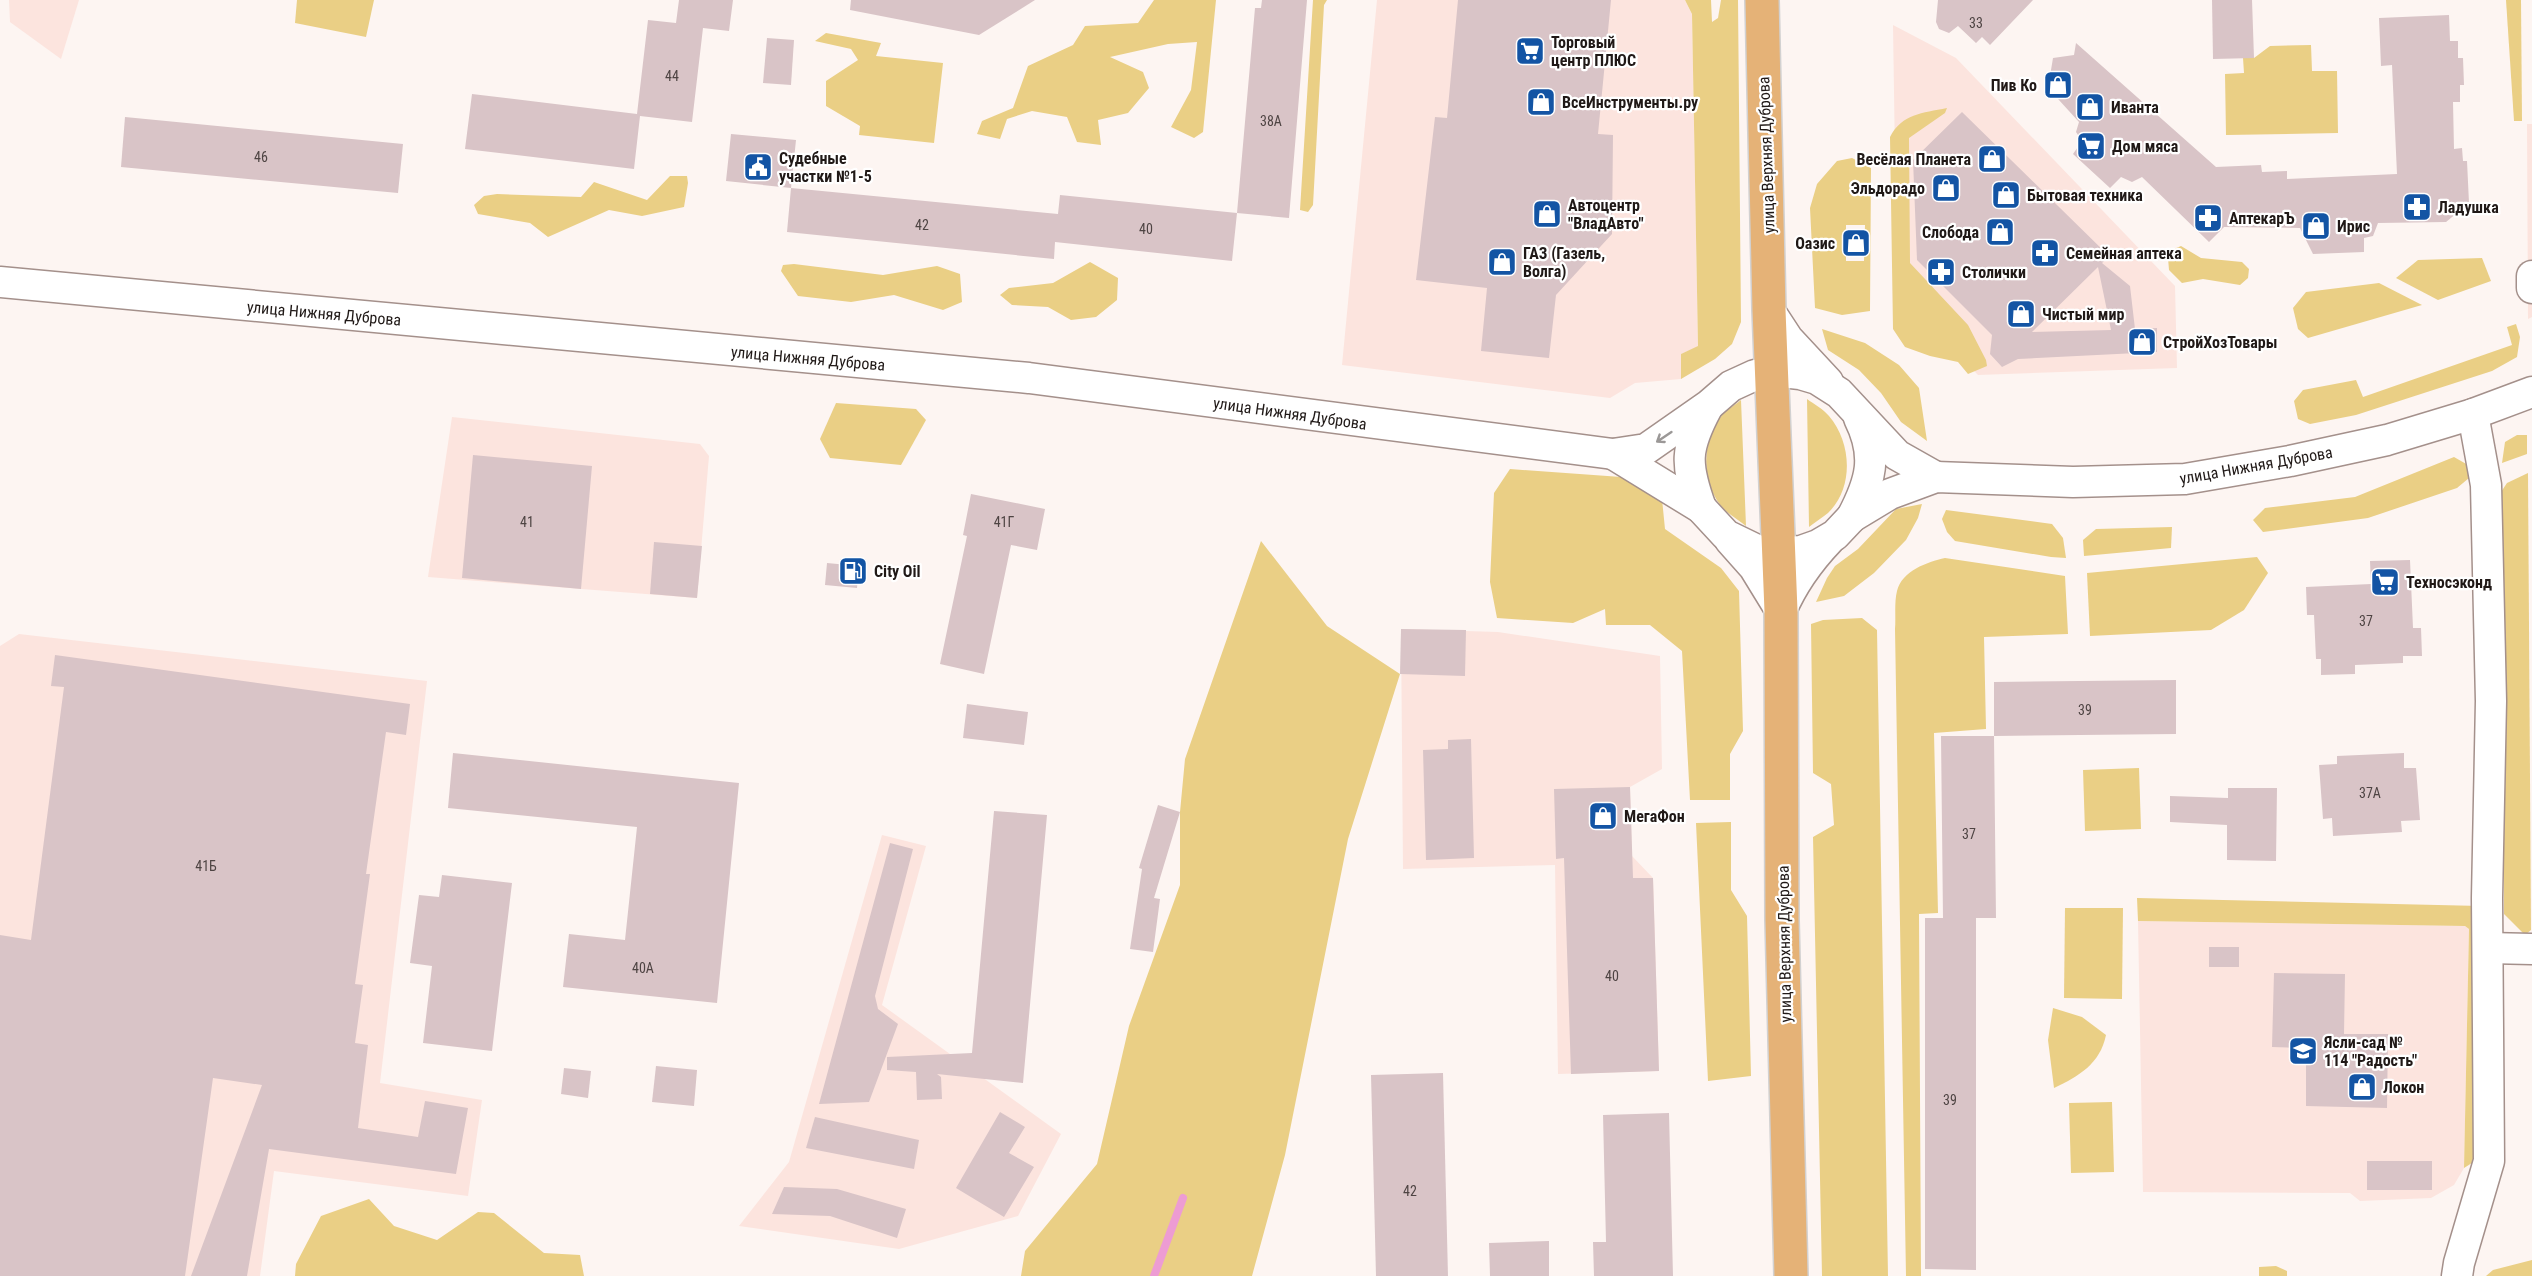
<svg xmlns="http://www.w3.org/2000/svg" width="2532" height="1276" font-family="'Roboto Condensed',sans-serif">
	<rect width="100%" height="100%" fill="#fdf5f2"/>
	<g fill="#fce4de">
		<path d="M9,0H79L61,59L10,22Z"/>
		<path d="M1377,0H1685L1692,14L1698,347L1681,354V379L1635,383L1610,398L1342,365Z"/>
		<path d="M1893,25L1956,58L2175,286L2177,368L1978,375L1897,291Z"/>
		<path d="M2527,124H2532V317L2528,319Z"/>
		<path d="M452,417L700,444L709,456L697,598L428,577Z"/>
		<path d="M1401,629L1498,632L1660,656L1662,769L1630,787L1632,856L1653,878L1659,1071L1558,1074L1555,865L1403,869Z"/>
		<path d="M19,634L427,681L380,1083L482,1100L468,1196L274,1171L260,1276H0V646Z"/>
		<path d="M882,835L926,846L882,1005L1061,1134L1018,1216L899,1249L739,1226L789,1162Z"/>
		<path d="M2138,921L2465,926L2469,929L2464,1168L2454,1185L2431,1198L2360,1201L2350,1193L2143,1192Z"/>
	</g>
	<g fill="#eacf85" fill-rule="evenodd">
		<path d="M297,0H374L366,37L295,23Z"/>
		<path d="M1154,0H1216L1203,132L1194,138L1171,127L1191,90L1197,42L1168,44L1110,57L1143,72L1149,88L1128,113L1098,120L1101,145L1077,142L1067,117L1032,111L1007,119L1000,139L977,134L982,121L1013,108L1028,66L1073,45L1085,26L1138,23Z"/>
		<path d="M1313,0H1327L1324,5L1313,205L1308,212L1300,210Z"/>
		<path d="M1685,0H1711L1712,22L1718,18L1721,0H1738L1741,322L1732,344L1715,359L1681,379V354L1698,346L1692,14Z"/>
		<path d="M2506,0H2521L2522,121H2514Z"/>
		<path d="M826,33L881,43L876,56L943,63L934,143L859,135L860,126L826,106V81L858,60L851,49L815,41Z"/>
		<path d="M2311,45L2312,71H2337L2338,133L2226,135L2225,74L2244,73L2243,58H2254L2270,46Z"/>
		<path d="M1947,108L1945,113L1909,138L1910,263L1968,325L1986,360L1987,366L1968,374L1958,362L1930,356L1905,347L1893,329L1890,137C1902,114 1922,113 1947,108Z"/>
		<path d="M1852,158L1871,168L1870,311L1842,315L1815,308L1810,208L1817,184L1837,161ZM1846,225H1865L1864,261H1846Z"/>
		<path d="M670,176H687L688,183L684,207L642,216L609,210L548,237L530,223L478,214L474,205L484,196L497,194L581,197L594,182L647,200Z"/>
		<path d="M2181,246L2201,258L2242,262L2249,269L2248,278L2240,285L2203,279L2182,283L2169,270L2168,258L2174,249Z"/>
		<path d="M2482,258L2491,281L2438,300L2396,278L2418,260Z"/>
		<path d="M1090,262L1118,278L1117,300L1096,317L1071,320L1048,307L1012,305L1000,295L1009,288L1053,283Z"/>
		<path d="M794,264L883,275L937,266L960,274L962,302L943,310L894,295L851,302L798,296L781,271L783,265Z"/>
		<path d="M2379,283L2422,305L2308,338L2298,329L2293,308L2306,292Z"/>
		<path d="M2516,324L2520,337L2517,357L2492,371L2356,415L2310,424L2298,419L2294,401L2303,390L2356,380L2363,397L2512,345L2507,327Z"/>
		<path d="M1822,329L1865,343L1899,365L1919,388L1927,441L1901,422L1881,393L1859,370L1828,350Z"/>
		<path d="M1807,399C1814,404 1823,409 1829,416C1852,443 1854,488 1828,513C1822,518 1815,522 1809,527Z"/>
		<path d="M1741,400L1746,526C1740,521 1733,517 1727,512C1700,488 1700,441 1723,414C1728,409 1736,404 1741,400Z"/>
		<path d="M836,403L916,409L926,420L901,465L830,458L820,439Z"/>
		<path d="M2517,435H2527V454L2502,463L2505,442Z"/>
		<path d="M2454,457L2468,465L2469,478L2457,488L2368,518L2263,532L2253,520L2265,508L2355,497Z"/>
		<path d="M1510,469L1635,478L1662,499L1665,529L1721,568L1739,591L1743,731L1730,754V800H1690L1682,651L1650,625H1606L1605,609L1573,623L1497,618L1490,582L1494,493Z"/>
		<path d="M2528,473L2531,930L2525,935L2504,914L2501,492L2507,483Z"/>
		<path d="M1922,504L1918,518L1906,540L1874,573L1844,596L1816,602L1827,578L1835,566L1858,549L1896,509Z"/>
		<path d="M1946,510L2052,524L2063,538L2066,558L2051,557L1955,541L1947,532L1942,519Z"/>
		<path d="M2172,527L2171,548L2084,556L2083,540L2096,529Z"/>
		<path d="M1261,541L1327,626L1400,674L1348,839L1285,1155L1252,1276H1021L1025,1251L1097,1164L1129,1026L1180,885V812L1185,759Z"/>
		<path d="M2257,557L2268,573L2244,610L2211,630L2090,636L2087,573Z"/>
		<path d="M1945,558L2065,576L2068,634L1984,637L1986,729L1934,733L1938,913L1919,914L1921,1276H1906L1895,629C1896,617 1894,603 1897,591C1902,571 1927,562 1945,558Z"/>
		<path d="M1862,618L1877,630L1888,1276H1822L1813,837L1834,825L1831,784L1813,773L1811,624L1823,620Z"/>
		<path d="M2139,768L2141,829L2085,831L2083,770Z"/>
		<path d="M1731,822V890L1747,916L1751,1076L1708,1081L1696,823Z"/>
		<path d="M2137,898L2481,906L2483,1156L2464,1168L2469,929L2465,926L2138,921Z"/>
		<path d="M2065,908H2123L2122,999L2064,998Z"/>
		<path d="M2053,1008L2082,1017L2106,1035C2100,1064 2079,1076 2054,1088L2048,1040Z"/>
		<path d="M2112,1102L2114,1172L2071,1173L2069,1103Z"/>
		<path d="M369,1199L394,1226L437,1240L478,1212L494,1213L544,1253L580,1255L584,1276H295L296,1264L321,1216Z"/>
		<path d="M2532,1260V1276H2486L2493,1270Z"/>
		<path d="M2276,1266L2287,1271V1276H2259V1267Z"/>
	</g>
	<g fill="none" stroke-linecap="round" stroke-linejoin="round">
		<path stroke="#ed9cd3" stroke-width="8" d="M1154,1276L1183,1198"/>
	</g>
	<g fill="#d9c4c7" fill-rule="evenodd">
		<path d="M679,0H733L729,31L703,28L692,122L640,116L634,169L465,149L472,94L637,114L648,20L676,23Z"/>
		<path d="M851,0H1035L979,35L850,10Z"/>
		<path d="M1262,0H1307L1289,218L1237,213L1255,8H1261Z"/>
		<path d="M1458,0H1611L1598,134L1613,135L1612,234L1556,295L1549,358L1481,351L1487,288L1416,280L1435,117L1447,118Z"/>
		<path d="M1938,0H2033L1990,45L1982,37L1976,43L1958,26L1949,33L1939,29L1936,22Z"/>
		<path d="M2212,0H2252L2254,58L2213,59Z"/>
		<path d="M2449,15L2450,41H2458V58H2463L2464,85H2460V102H2453L2454,149L2462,148L2463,161H2467L2469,203L2446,222L2378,223L2373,236L2364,238V252L2313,254L2300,228L2224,227L2209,242L2142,177L2132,182L2121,177L2110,188L2073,154L2082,141L2076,132L2079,122L2048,88L2053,58L2074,55L2076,43L2216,167L2261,165L2262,172L2287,171V179L2397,174L2392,65L2381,66L2379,18Z"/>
		<path d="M767,38L794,40L791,85L763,83Z"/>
		<path d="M1962,112L2109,256L2102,263L2130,286L2135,329L2157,328V352L2018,359L2002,367L1990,354L1992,335L1917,260L1913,160ZM2098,267L2111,330L2032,332Z"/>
		<path d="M125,117L403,144L398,193L121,167Z"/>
		<path d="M731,134L796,140L791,188L1058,214L1060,195L1237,213L1232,261L1055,242L1054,259L787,232L791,188L726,181Z"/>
		<path d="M473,455L592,466L581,589L462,578Z"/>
		<path d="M971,494L1045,509L1037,550L1011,545L984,674L940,664L967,536L963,535Z"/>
		<path d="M654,542L702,546L697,598L650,594Z"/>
		<path d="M2410,560L2413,628H2421L2422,656H2403V663L2355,665V674L2321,675V659H2316L2314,615H2307L2306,587L2371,584L2370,561Z"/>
		<path d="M827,563L859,566L857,588L825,585Z"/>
		<path d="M1401,629L1466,630L1465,676L1400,674Z"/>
		<path d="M55,655L410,704L406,735L386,732L366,874H370L355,984L363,985L355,1043L368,1045L358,1128L418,1137L425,1101L468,1108L456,1174L269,1149L247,1276H191L262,1085L213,1078L185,1276H0V935L31,940L64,687L51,686Z"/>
		<path d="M2176,680V734L1994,736V682Z"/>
		<path d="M967,704L1028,712L1024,745L963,738Z"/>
		<path d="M1941,736H1994L1996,918H1976V1270L1925,1269V918H1943Z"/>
		<path d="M1471,739L1474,858L1426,860L1423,750L1448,749V740Z"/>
		<path d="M453,753L739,783L717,1003L563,987L569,934L625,940L637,827L448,808Z"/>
		<path d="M2404,753V768H2416L2420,820L2401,821L2402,832L2333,836L2332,818L2323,819L2319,765L2337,764V756Z"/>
		<path d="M1630,787L1633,878H1653L1659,1071L1571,1074L1564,858L1556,859L1554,789Z"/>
		<path d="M2228,788H2277L2276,861L2227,860V825L2170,822V796L2228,798Z"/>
		<path d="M1158,805L1180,812L1154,898L1160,899L1153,952L1130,949L1142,869L1139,868Z"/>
		<path d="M994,811L1047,815L1023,1083L937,1074L941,1077L942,1099L917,1100L916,1072L887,1070V1057L972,1053Z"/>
		<path d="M890,843L913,849L875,996L878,1009L898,1024L869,1102L819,1104Z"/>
		<path d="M442,875L512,883L492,1051L423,1043L432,966L410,963L419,895L439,897Z"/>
		<rect x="2209" y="947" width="30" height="20"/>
		<path d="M2274,973L2345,974L2344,1034H2388L2387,1108L2306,1106V1048L2272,1047Z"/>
		<path d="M656,1066L697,1070L694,1106L652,1102Z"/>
		<path d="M564,1068L591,1071L588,1098L561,1094Z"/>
		<path d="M1443,1073L1448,1276H1376L1371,1075Z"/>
		<path d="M1000,1112L1025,1127L1009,1153L1034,1167L1004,1217L956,1188Z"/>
		<path d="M1669,1113L1673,1276H1594L1593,1242H1606L1603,1115Z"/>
		<path d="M815,1117L919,1140L914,1169L806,1148Z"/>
		<rect x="2367" y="1161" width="65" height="29"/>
		<path d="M784,1187L837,1189L906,1209L897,1238L830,1216L772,1214Z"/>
		<path d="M1549,1241V1276H1490L1489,1243Z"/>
	</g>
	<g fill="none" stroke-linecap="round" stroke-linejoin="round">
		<g stroke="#a4908b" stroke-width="33">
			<g id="minor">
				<path d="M2532,276V288"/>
				<path d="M0,282L1029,378L1613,454L1646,449L1709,405L1731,386L1755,375L1772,371L1800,374L1817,379L1839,393L1897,455L1936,477"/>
				<path d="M1769,310L1788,339L1828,382"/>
				<path d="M1613,454L1701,508L1726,535L1759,551L1779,553L1801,551L1818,545L1835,535L1852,517L1890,494L1936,477L2073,482L2185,479L2290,461L2387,440L2473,414L2532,392"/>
				<path d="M1701,508C1685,464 1685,449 1707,408"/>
				<path d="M1852,517C1871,481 1878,456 1859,418"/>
				<path d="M1730,540L1754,567L1781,611"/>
				<path d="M1781,611C1793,583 1808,562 1829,540"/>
				<path d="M2488,948L2532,949"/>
				<path d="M2457,1276L2459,1263L2489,1161L2487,898L2491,701L2486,485L2473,414"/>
			</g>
		</g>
		<g stroke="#d2d1d1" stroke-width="36">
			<path id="major" d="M1762,0L1769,310L1781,611L1782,920L1791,1276"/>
		</g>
		<use href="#minor" stroke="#fff" stroke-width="30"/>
		<use href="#major" stroke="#e5b277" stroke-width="33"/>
	</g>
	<defs><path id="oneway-shaft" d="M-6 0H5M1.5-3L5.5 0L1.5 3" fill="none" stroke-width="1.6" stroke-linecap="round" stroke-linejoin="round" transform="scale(1.5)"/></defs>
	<use stroke="#9b9897" href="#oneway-shaft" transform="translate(1664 437) rotate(146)"/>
	<defs>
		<g id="supermarket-square" transform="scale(1.5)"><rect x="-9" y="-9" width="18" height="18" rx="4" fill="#1354a4" stroke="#fff"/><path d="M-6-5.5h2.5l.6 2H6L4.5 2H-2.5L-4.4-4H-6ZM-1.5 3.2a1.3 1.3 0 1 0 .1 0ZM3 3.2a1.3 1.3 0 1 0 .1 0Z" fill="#fff"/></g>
		<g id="shop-square" transform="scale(1.5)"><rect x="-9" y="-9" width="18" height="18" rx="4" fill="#1354a4" stroke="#fff"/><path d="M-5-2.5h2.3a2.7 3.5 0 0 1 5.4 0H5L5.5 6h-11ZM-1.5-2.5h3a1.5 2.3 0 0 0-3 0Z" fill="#fff"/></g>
		<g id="civic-square" transform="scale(1.5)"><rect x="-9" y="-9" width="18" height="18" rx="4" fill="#1354a4" stroke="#fff"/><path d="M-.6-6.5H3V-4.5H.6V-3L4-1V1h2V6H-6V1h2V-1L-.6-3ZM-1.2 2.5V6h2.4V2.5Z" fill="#fff"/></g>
		<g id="pharmacy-square" transform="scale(1.5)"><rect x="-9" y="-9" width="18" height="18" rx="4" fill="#1354a4" stroke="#fff"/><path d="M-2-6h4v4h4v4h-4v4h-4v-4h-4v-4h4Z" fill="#fff"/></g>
		<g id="fuel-square" transform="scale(1.5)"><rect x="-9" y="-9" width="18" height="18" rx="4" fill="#1354a4" stroke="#fff"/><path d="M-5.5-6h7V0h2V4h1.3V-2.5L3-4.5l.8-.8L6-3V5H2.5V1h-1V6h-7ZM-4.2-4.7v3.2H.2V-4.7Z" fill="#fff"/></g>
		<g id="school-square" transform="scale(1.5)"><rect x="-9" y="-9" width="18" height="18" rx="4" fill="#1354a4" stroke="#fff"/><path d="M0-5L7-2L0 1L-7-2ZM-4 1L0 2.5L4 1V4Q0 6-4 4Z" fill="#fff"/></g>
	</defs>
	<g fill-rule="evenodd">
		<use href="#supermarket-square" x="1530" y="51"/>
		<use href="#shop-square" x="2058" y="85"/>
		<use href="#shop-square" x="1541" y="102"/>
		<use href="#shop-square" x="2090" y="107"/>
		<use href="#supermarket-square" x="2091" y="146"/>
		<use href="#shop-square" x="1992" y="159"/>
		<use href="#civic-square" x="758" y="167"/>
		<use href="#shop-square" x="1946" y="188"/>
		<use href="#shop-square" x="2006" y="195"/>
		<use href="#pharmacy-square" x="2417" y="207"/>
		<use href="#shop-square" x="1547" y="214"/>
		<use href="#pharmacy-square" x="2208" y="218"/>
		<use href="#shop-square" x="2316" y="226"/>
		<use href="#shop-square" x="2000" y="232"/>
		<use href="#shop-square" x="1856" y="243"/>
		<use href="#pharmacy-square" x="2045" y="253"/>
		<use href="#shop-square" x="1502" y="262"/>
		<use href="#pharmacy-square" x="1941" y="272"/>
		<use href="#shop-square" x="2021" y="314"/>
		<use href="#shop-square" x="2142" y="342"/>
		<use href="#fuel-square" x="853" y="571"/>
		<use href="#supermarket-square" x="2385" y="582"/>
		<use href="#shop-square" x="1603" y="816"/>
		<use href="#school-square" x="2303" y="1051"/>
		<use href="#shop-square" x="2362" y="1087"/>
	</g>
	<g text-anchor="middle" stroke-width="4.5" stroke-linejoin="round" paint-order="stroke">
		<g font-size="14" fill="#4e4443">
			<text x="1976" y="28">33</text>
			<text x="672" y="81">44</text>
			<text x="1271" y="126">38А</text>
			<text x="261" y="162">46</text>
			<text x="922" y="230">42</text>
			<text x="1146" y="234">40</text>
			<text x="527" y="527">41</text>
			<text x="1004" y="527">41Г</text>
			<text x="2366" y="626">37</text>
			<text x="2085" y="715">39</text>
			<text x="2370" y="798">37А</text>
			<text x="1969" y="839">37</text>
			<text x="206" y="871">41Б</text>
			<text x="643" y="973">40А</text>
			<text x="1612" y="981">40</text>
			<text x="1950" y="1105">39</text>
			<text x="1410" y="1196">42</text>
		</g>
		<g font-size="16" font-weight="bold" fill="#201917" stroke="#fff" text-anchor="start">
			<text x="1551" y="48">Торговый<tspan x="1551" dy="18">центр ПЛЮС</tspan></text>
			<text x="2037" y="91" text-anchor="end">Пив Ко</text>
			<text x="1562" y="108">ВсеИнструменты.ру</text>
			<text x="2111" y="113">Иванта</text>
			<text x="2112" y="152">Дом мяса</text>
			<text x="779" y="164">Судебные<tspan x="779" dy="18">участки №1-5</tspan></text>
			<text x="1971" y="165" text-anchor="end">Весёлая Планета</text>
			<text x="1925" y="194" text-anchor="end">Эльдорадо</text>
			<text x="2027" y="201">Бытовая техника</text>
			<text x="1568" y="211">Автоцентр<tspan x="1568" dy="18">"ВладАвто"</tspan></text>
			<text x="2438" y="213">Ладушка</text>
			<text x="2229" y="224">АптекарЪ</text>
			<text x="2337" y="232">Ирис</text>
			<text x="1979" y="238" text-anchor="end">Слобода</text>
			<text x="1835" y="249" text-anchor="end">Оазис</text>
			<text x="1523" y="259">ГАЗ (Газель,<tspan x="1523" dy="18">Волга)</tspan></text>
			<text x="2066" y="259">Семейная аптека</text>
			<text x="1962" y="278">Столички</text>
			<text x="2042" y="320">Чистый мир</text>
			<text x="2163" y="348">СтройХозТовары</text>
			<text x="874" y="577">City Oil</text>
			<text x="2406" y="588">Техносэконд</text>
			<text x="1624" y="822">МегаФон</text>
			<text x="2324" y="1048">Ясли-сад №<tspan x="2324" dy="18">114 "Радость"</tspan></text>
			<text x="2383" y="1093">Локон</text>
		</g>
		<g font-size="16" fill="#201917" stroke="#fff">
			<text transform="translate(1766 155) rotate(-92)" y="6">улица Верхняя Дуброва</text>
			<text transform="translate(324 313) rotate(5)" y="6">улица Нижняя Дуброва</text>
			<text transform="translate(808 358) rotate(5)" y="6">улица Нижняя Дуброва</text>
			<text transform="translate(1290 413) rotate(8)" y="6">улица Нижняя Дуброва</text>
			<text transform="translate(2256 465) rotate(-10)" y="6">улица Нижняя Дуброва</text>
			<text transform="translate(1784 944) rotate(-91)" y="6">улица Верхняя Дуброва</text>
		</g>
	</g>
</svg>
